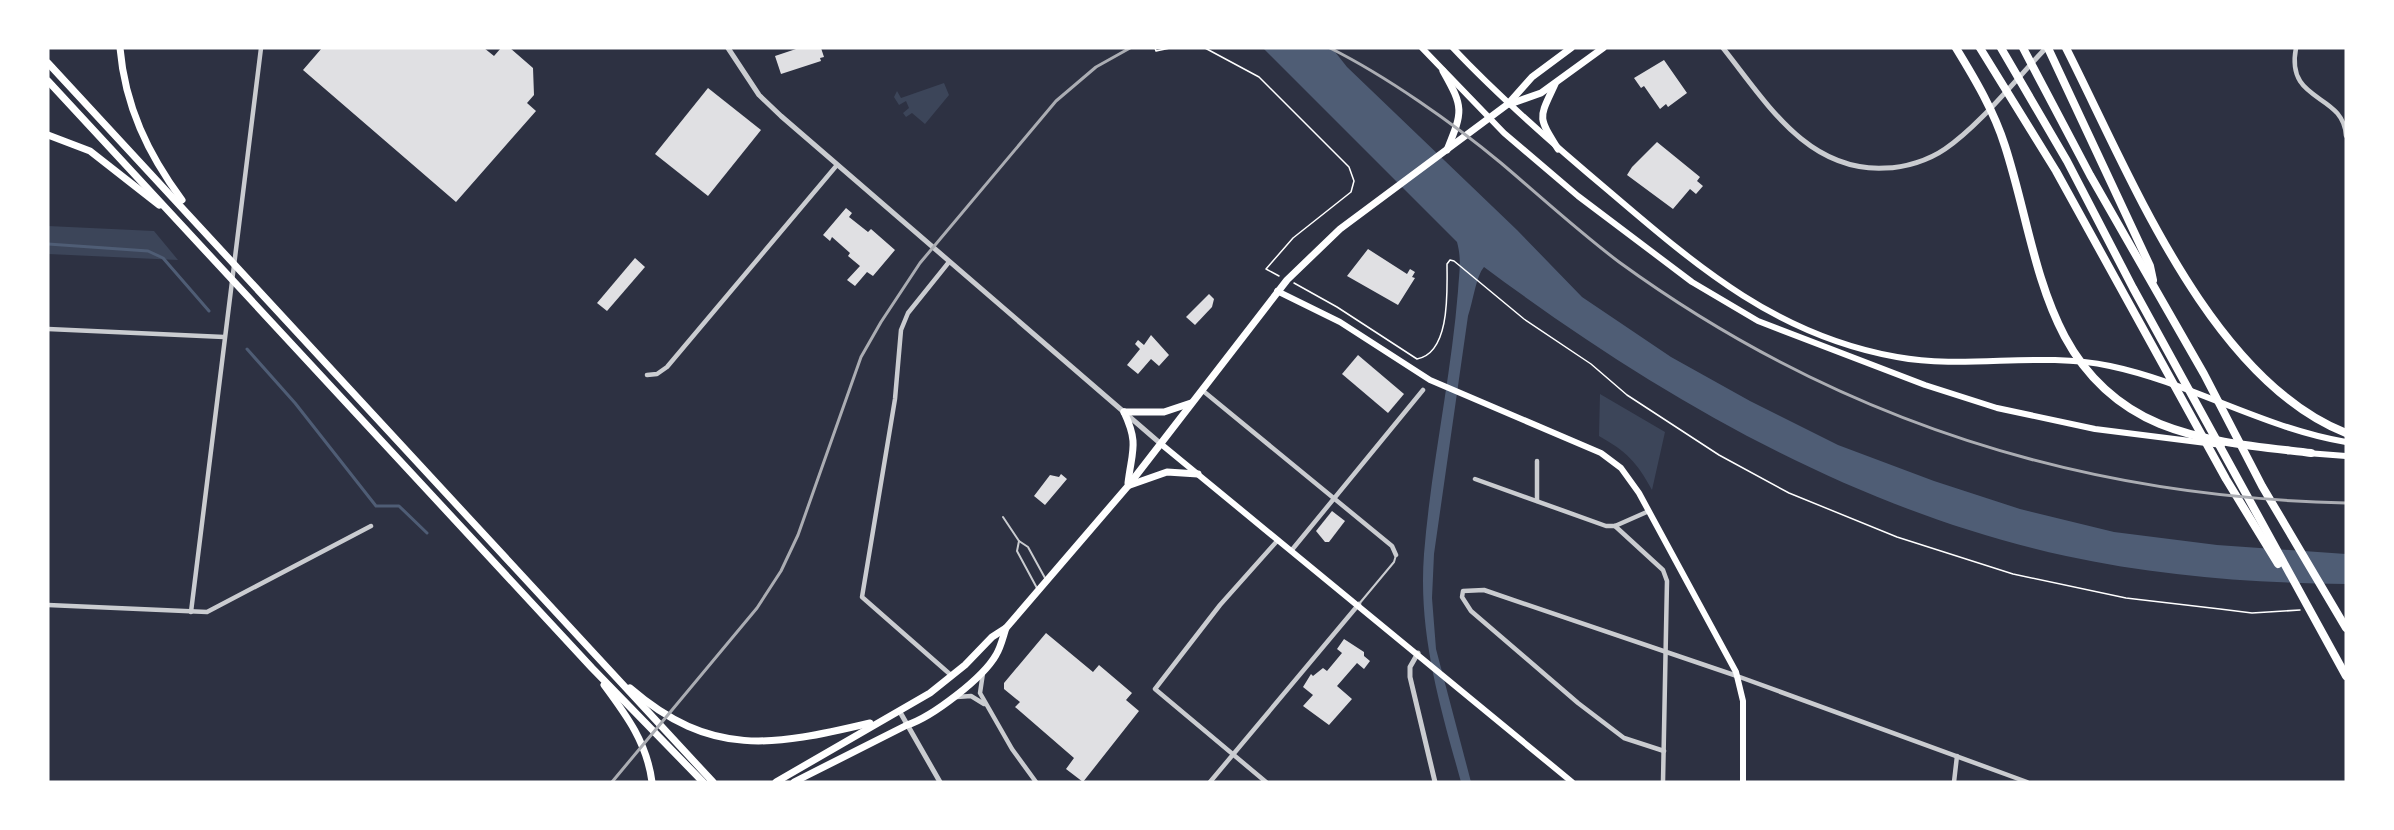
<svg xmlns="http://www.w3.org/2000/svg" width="2394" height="830" font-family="'Titillium Web',sans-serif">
	<rect width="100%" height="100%" fill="#2d3142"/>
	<g fill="#3c4559">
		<path d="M944,83L949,95L925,124L912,113L906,117L903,113L909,108L906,101L899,105L894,97L897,91L901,98Z"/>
		<path d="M48,226L154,231L178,260L48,254Z"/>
		<path d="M1600,394L1665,432L1652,490C1636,461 1627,452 1599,436Z"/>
	</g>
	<path fill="#4f5d75" d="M1263,48H1332L1347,67L1517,230L1582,297L1671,357L1750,401L1838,445L1934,481L2020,509L2114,532L2217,545L2346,554V584C2252,583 2158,576 2066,556C1851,509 1659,397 1484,267C1476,276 1473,302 1468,316L1434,554L1432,598L1436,649L1471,782H1461C1440,706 1418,634 1424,554C1431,466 1451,379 1458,291C1459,273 1462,260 1457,242Z"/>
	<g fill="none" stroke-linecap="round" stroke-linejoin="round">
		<g stroke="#4f5d75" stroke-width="3">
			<path d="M48,244L148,251L163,258L209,311"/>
			<path d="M247,349L295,403L376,506H399L427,533"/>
		</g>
	</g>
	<g fill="#e0e0e3">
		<path d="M322,48H484L494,56L501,48H510L533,68L534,95L527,103L536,111L456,202L303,70Z"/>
		<path d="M799,48H821L824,57L820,58L821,61L781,74L775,56Z"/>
		<path d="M1664,60L1687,93L1668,107L1666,104L1660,109L1644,86L1641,88L1634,78Z"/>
		<path d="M708,88L761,130L708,196L655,154Z"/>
		<path d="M1657,142L1700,177L1697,181L1703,186L1696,194L1690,189L1673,209L1627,175L1632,167Z"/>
		<path d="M846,208L852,213L849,217L868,232L871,229L895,250L873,276L867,272L855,286L847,280L860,266L848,256L850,253L832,237L830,241L823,235Z"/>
		<path d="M1368,249L1407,274L1410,269L1415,272L1412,277L1415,278L1398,305L1347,276Z"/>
		<path d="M635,258L645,267L607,311L597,303Z"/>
		<path d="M1209,294L1214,299L1212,307L1195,325L1186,317Z"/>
		<path d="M1151,335L1169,355L1159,366L1151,359L1138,374L1127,365L1140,349L1135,344L1138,340L1144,345Z"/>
		<path d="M1358,355L1404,394L1388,413L1342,374Z"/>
		<path d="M1061,474L1067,479L1045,505L1034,496L1050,475L1059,477Z"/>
		<path d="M1332,511L1345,521L1329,542H1325L1316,531Z"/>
		<path d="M1046,633L1093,672L1099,665L1132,693L1126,700L1139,711L1083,782L1066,769L1074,758L1015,707L1020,702L1004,689V683Z"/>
		<path d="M1344,639L1364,652V656L1370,661L1364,669L1357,663L1337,686L1352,699L1329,725L1303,706L1313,695L1303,687L1311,674L1313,676L1323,668L1327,671L1342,653L1337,649Z"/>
	</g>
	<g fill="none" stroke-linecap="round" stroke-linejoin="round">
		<g stroke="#fff" stroke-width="1.5">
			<path d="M1155,48L1156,51L1170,48"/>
			<path d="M1205,48L1259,77L1349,167L1354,181L1351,192L1293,238L1266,269L1279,276"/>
			<path d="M1294,283L1337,307L1417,359C1451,353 1447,289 1447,264L1450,260L1454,261L1524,319L1591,364L1627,395L1719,455L1789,493L1897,537L2013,574L2126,598L2220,609L2252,613L2300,610"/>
		</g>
		<g stroke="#caccd0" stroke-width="2">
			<path d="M1003,517L1019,541L1028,547L1045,578"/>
			<path d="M1019,541L1017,551L1038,590"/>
			<path d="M1359,604L1394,562L1396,555"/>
		</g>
		<g stroke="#caccd0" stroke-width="4.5">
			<path d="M2296,48C2285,104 2344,92 2346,136"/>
			<path d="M949,262L908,313L901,330L895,399L862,597L952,676"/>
			<path d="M48,329L224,337"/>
			<path d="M647,375L657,374L667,367L837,165"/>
			<path d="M1202,390L1392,546L1396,555"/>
			<path d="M1475,479L1606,526H1615L1649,511"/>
			<path d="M1537,501V461"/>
			<path d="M1615,526L1663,570L1667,581L1663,782"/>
			<path d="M1291,551L1423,390"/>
			<path d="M48,605L207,612L371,526"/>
			<path d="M191,612L261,48"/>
			<path d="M983,673L980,693L1012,749L1036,782"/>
			<path d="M957,697L971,696L984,704"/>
			<path d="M1664,751L1624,738L1578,703L1471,611L1462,597L1463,591L1484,590L1737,676L2027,782"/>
			<path d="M1210,782L1359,604"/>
			<path d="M1266,782L1155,689L1220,605L1278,540"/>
			<path d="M1954,782L1957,756"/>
		</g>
		<g stroke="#caccd0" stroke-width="5">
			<path d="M728,48L759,95L781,116L1161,444"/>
			<path d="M1723,48C1766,102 1807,172 1885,168C1905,168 1929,160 1945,149C1980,125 2016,79 2046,48"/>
			<path d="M1418,653L1410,667V677L1435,782"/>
			<path d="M900,712L940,782"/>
		</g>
		<g stroke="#fff" stroke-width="6">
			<path d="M1422,48L1504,133L1578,196L1692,282L1758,321L1925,385L1997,408L2095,429L2222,445"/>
			<path d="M1453,48C1502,100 1555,146 1610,192C1699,268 1778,336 1897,357C1967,370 2039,351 2110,366C2191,383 2263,428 2346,442"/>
			<path d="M1277,291L1340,322L1430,380L1601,453L1621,468L1639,493L1736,672L1743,701V782"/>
			<path d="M1161,444L1572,782"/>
			<path d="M2307,453L2346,456"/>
		</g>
		<g stroke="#fff" stroke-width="7">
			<path d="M120,48C125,106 148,154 182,200"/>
			<path d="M48,63L713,782"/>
			<path d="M1443,71C1464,108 1463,111 1447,150"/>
			<path d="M48,81L592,668L703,782"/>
			<path d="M1555,84C1539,119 1537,115 1558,149"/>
			<path d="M1510,104L1541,93L1603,48"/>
			<path d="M48,135L90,151L159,205"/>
			<path d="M1124,412C1139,444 1132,450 1128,483"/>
			<path d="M1124,412H1164L1191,403"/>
			<path d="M1130,485L1167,472L1198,474"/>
			<path d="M604,685C627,716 647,743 652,782"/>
			<path d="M630,688C711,758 773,746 870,723"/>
			<path d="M776,782L930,693L965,665L992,637L1006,628L1128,486L1287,280L1340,229L1508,104L1532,77L1571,48"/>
			<path d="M794,782L907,725C932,717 983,678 996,655C1001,647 1003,637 1006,628"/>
		</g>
		<g stroke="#fff" stroke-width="8">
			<path d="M1956,48C1975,79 1994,111 2005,146C2039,251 2041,374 2160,424C2207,443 2261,447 2311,453"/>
			<path d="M1980,48L2056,171L2226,479L2278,564"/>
			<path d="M2001,48L2067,161L2133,288L2346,676"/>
			<path d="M2023,48L2090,175L2204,374L2262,486L2346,628"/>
			<path d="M2048,48L2150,266L2153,280"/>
			<path d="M2066,48C2129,172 2209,379 2346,433"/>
		</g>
		<g stroke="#abadb3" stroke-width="3">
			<path d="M1330,48C1386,76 1453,123 1501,163C1540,196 1578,231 1619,262C1835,419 2080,497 2346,503"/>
			<path d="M612,782L757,608L781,571L798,535L861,357L881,322L920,263L1056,101L1096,67L1130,48"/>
		</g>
	</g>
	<rect width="2394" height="830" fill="none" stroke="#ffffff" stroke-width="99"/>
</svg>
